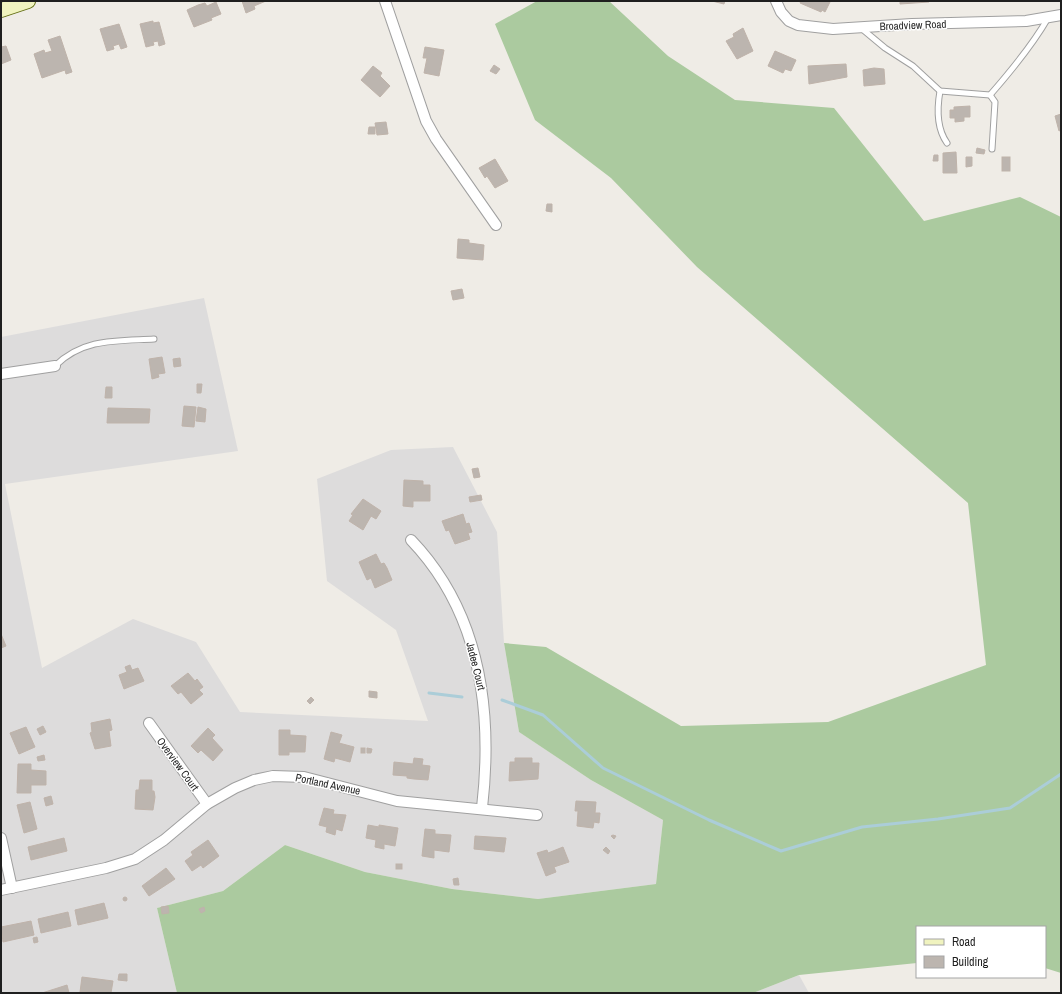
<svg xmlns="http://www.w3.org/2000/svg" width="1062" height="994" font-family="'Archivo Narrow',sans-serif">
	<rect width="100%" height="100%" fill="#efece6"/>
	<g fill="#dddcdc">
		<path d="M204,298L238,451L5,484L42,668L133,619L196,642L240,712L428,721L396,630L327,581L317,479L391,450L453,447L497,532L504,643L519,732L591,780L663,820L656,884L538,899L452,889L365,872L285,845L223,891L157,908L177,993H1V337Z"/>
		<path d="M799,975L809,993H753Z"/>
	</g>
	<path fill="#abca9f" d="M537,1H609L668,56L735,100L834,108L924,221L1020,197L1061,217V973L1045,968V927H917V963L799,975L753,993H177L157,908L223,891L285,845L365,872L452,889L538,899L656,884L663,820L591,780L519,732L504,643L546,647L681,726L828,722L986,665L968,503L697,267L611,178L535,120L495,24Z"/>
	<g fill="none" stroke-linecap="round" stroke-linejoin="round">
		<g stroke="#abcdd8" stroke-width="3">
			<path d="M429,693L462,697"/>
			<path d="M502,700L543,715L603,768L709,820L781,851L862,827L938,819L1010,808L1061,774"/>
		</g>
	</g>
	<g fill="#bcb5af" stroke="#bfb3aa">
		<path d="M242,1H266L254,6L255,9L246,13Z"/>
		<path d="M712,1H725L724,4Z"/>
		<path d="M801,1H827L830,2L825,12L822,10L821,12L800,3Z"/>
		<path d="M900,1H929V2L900,4Z"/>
		<path d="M216,2L221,14L211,18L212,20L194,27L187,10L198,5L205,3L207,6Z"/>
		<path d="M153,21V23L159,22L165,44L159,46L158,41L153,42L154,45L146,47L140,24Z"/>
		<path d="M119,24L127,47L121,49L119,44L113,46L114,49L107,51L100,29Z"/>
		<path d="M743,28L753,51L737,59L726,41L734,37L733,34Z"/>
		<path d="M60,36L72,72L66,74L65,70L42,78L34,54L44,50L45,53L52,51L48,40Z"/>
		<path d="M6,46L11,60L1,64V47Z"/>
		<path d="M425,47L444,50L439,76L424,73L427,58H423Z"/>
		<path d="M775,51L796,60L791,71L785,69L783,73L768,66Z"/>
		<path d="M846,64L847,77L809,84L808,66Z"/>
		<path d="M494,65L500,69L496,74L490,71Z"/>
		<path d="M373,66L382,73L380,76L390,86L380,97L361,80Z"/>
		<path d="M874,68L884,69L885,84L864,86L863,70Z"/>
		<path d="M970,106V117H964V121L955,122V118H950V110H954V107Z"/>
		<path d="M1061,114V130L1059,131L1055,116Z"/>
		<path d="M386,122L388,134L377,135L375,123Z"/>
		<path d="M369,127H375V134H368Z"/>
		<path d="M977,148L985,150L984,154L976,153Z"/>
		<path d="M956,152L957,173H943V153Z"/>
		<path d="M934,155H938V161H933Z"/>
		<path d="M966,157H972V166L966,167Z"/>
		<rect x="1002" y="157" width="8" height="14"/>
		<path d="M495,159L508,181L495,188L487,176L485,178L479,168Z"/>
		<path d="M547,204H552V212L546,211Z"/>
		<path d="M458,239L469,240V243L484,245L483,260L457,258Z"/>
		<path d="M462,289L464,298L453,300L451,291Z"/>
		<path d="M162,357L165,373L158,374L159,377L152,379L149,359Z"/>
		<path d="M180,358L181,366L174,367L173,359Z"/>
		<path d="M197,384H202L201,393H197Z"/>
		<path d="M106,387H112V398H105Z"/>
		<path d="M184,406L196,407L194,427L182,426Z"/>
		<path d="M198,407L206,409L205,422L196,421Z"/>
		<path d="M108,408L150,409L149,423H107Z"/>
		<path d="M478,468L480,477L474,478L472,469Z"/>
		<path d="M404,480L423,481V485H430V501H413V507L403,506Z"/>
		<path d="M481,495L482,500L470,502L469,497Z"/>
		<path d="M363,499L381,511L376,519L371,516L363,530L349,521L353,515L351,514Z"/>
		<path d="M463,514L466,524L469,523L472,532L468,533L470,539L455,544L449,530L446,531L442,521Z"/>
		<path d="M376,554L381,564L384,563L387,568L392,580L375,588L371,578L367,580L359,562Z"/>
		<path d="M1,634L6,646L1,648Z"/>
		<path d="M130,665L132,670L138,668L144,681L124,689L119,675L127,672L125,667Z"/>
		<path d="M188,673L195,681L197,679L203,687L199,690L203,694L191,704L181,692L178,694L171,686Z"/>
		<path d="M369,691L377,692V698L369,697Z"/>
		<path d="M311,697L314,700L310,704L307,701Z"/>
		<path d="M110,719L112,730L109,731L111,746L95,749L90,733L92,732L91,723Z"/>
		<path d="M43,726L46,732L40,735L37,729Z"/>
		<path d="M26,727L35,747L19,754L10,733Z"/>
		<path d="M208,728L215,735L212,738L223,750L213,761L201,750L198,753L191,746Z"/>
		<path d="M279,730H290V735L306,736L305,752H289V755H279Z"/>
		<path d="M331,732L342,735L339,743L354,747L350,762L335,758L334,762L324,759Z"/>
		<rect x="361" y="748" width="4" height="5"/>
		<path d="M367,748L372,749L371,753H367Z"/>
		<path d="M44,755L45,760L38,761L37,757Z"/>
		<path d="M414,758L423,759L422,765L430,766L428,780L414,779L407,778V776L393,775L394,762L413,764Z"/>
		<path d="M515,758H532V763H539L538,779L509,781L510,762H515Z"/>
		<path d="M18,764H31V770L46,771V785H31V793H17Z"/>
		<path d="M140,780H152V791H154L155,797L153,810L135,809L136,790H139Z"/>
		<path d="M51,796L53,804L46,806L44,798Z"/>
		<path d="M576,801L596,802L595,813H600L599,823L594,822L593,828L577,826L578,811H575Z"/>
		<path d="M30,802L37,829L24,833L17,805Z"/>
		<path d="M324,808L334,810L333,814L346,815L342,831L336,829L335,835L326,832L327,827L319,825Z"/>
		<path d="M368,825L379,827V825L398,828L395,846L384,844V849L375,847L376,840L366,838Z"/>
		<path d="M425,829L435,830V834L451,835L449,852L434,850V858L422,856Z"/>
		<path d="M613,835L616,836L614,839L611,836Z"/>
		<path d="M475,836L506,838L504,852L474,849Z"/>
		<path d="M64,838L67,851L31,860L28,847Z"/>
		<path d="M208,840L219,856L203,868L201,865L192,871L185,861L193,855L191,852Z"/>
		<path d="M563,847L569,862L554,867L556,872L546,876L537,853L547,850L548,853Z"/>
		<path d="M606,847L610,851L608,854L603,850Z"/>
		<rect x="396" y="864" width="6" height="5"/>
		<path d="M166,868L175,879L149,896L142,886Z"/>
		<path d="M458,878L459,885H454L453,879Z"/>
		<circle cx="125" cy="899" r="2"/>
		<path d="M104,903L108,918L78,925L75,910Z"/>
		<path d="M168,906L169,913L162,914L161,907Z"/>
		<path d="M204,907L205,911L201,913L199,909Z"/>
		<path d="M68,912L71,926L41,933L38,919Z"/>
		<path d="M31,921L34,935L3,942L1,927Z"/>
		<path d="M37,937L38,942L34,943L33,938Z"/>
		<path d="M119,974H127V981L118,980Z"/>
		<path d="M82,977L113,981L111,993L80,992Z"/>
		<path d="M67,985L69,993H42Z"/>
	</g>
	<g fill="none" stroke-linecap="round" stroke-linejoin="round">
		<g stroke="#a0a0a0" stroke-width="7">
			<g id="lane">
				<path d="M861,28L885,48L913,66L940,91L990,95C1011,71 1032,46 1048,18"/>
				<path d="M940,91C937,108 937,129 947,143"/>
				<path d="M990,95L995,102L992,149"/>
				<path d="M55,366C83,338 117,341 154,339"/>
			</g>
		</g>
		<g stroke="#a0a0a0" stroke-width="12">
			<g id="street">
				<path d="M385,1L426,121L436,139L496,225"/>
				<path d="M776,1L781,12L789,21L798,25L833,29L912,24L1026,21L1061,15"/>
				<path d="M1,374L55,366"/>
				<path d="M411,540C481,613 493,712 482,808"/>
				<path d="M149,723L207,804"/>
				<path d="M1,838L12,888"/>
				<path d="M1,890L106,868L135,859L164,840L207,804L235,788L254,780L273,776L304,777L397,801L537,815"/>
			</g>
		</g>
		<g stroke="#606c10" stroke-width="16">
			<path id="secondary" d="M1,10L28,1"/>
		</g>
		<use href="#lane" stroke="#fff" stroke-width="5"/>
		<use href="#street" stroke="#fff" stroke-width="10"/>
		<use href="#secondary" stroke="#f0f3bf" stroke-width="14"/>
	</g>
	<g text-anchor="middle" stroke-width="3" stroke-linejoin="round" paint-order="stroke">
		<g font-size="11" fill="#1f1f1f" stroke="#fff">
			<text transform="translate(913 25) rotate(-2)" y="4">Broadview Road</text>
			<text transform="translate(476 666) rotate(76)" y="4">Jadee Court</text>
			<text transform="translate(178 764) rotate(54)" y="4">Overview Court</text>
			<text transform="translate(328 784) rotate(12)" y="4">Portland Avenue</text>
		</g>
	</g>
	<rect width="1062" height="994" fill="none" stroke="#1f1f1f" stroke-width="4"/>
	<rect x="916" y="926" width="130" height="52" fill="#ffffff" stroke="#a5a5a5"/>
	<rect x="924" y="939" width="20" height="6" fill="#f0f3bf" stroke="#a5a5a5"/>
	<text x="952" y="946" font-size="12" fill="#1f1f1f">Road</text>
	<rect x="924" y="956" width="20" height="12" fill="#bcb5af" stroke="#a5a5a5"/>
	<text x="952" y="966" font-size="12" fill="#1f1f1f">Building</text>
</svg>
